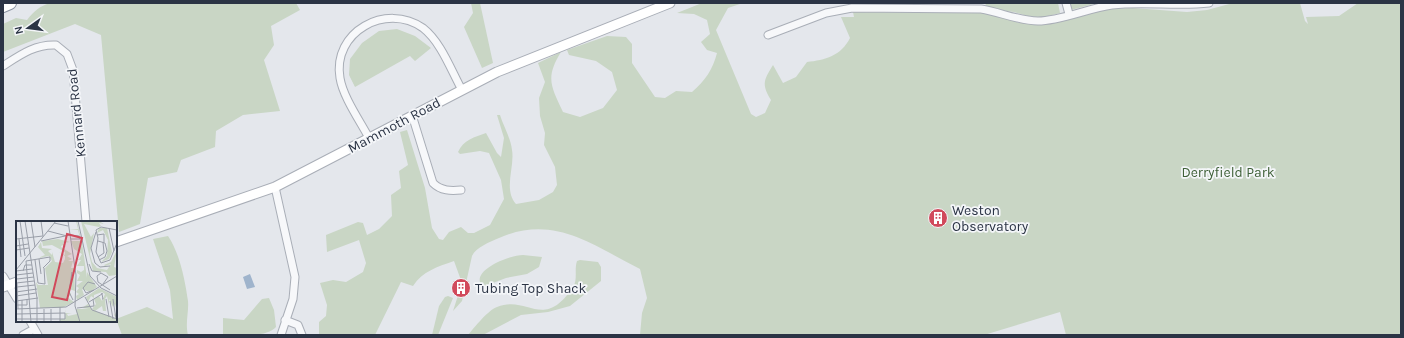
<svg xmlns="http://www.w3.org/2000/svg" width="1404" height="338" font-family="Karla,sans-serif">
	<rect width="100%" height="100%" fill="#e4e7ec"/>
	<g fill="#c9d6c5">
		<path d="M50,3H296L300,10L271,26L274,45L264,60L280,111L243,115L216,131L215,147L181,160L177,172L148,178L140,224L119,232L101,35L75,24L3,52V24L16,18L27,20C34,11 40,6 50,3Z"/>
		<path d="M471,3H480L493,63L482,68L464,27L473,13Z"/>
		<path d="M702,3H743L728,8L716,30L751,114L756,117L765,113L771,100C761,84 764,80 773,65L783,83L796,77L807,62C825,60 841,56 850,38L841,17H854L853,12L984,13L1002,16L1019,23L1040,22L1106,9L1133,8L1187,12L1207,10L1233,3H1300L1305,21L1308,24L1306,17L1339,16L1358,3H1401V335H1066L1060,312L984,335H640L642,313L647,298L640,269C592,245 554,214 499,238C490,242 476,247 472,256L462,301L453,311L462,283L454,261C437,267 423,271 413,286L401,282L375,335H319V322L326,316L327,305L320,283L333,280L346,282L363,272L366,263L359,240L327,252L326,235L358,222L363,223L367,235L379,229L392,216L391,195L401,188L399,171L408,165L400,132L407,130L425,188L432,228L439,239L443,240L449,232L461,227L468,233H474L490,225L504,199L501,180L489,153L480,151L460,154L458,152C463,140 475,137 486,133L497,153L501,157L504,138L497,115H500C503,125 511,139 512,150C515,167 503,189 516,204L539,200L553,192L557,185L555,167L544,145L545,133L540,116L539,98L545,82L538,63L561,52C545,78 551,86 563,112L580,117L603,108L617,90L612,72L596,61L569,55L567,50L607,36L626,37L632,44V63L655,97L665,98L676,91L692,92C705,81 713,69 717,53L707,50L701,42L710,34L707,20L694,14L677,13Z"/>
		<path d="M986,3H1058L1060,13L1037,19L1014,12L985,8Z"/>
		<path d="M1070,3H1097L1071,10Z"/>
		<path d="M397,29L415,36L431,48L415,61L410,56L355,87L349,75L350,59L362,43L379,31Z"/>
		<path d="M168,236C180,254 185,280 188,301C189,312 185,323 188,335H122L116,319L147,307L173,319L170,290L153,239Z"/>
		<path d="M523,255L542,257L539,267L527,274L506,278L485,286L481,285C472,269 511,255 523,255Z"/>
		<path d="M580,260L598,262L601,267V281L570,306L548,312L521,315L483,335H468C474,328 488,310 497,307C528,294 543,332 573,287C578,279 574,270 577,261Z"/>
		<path d="M448,296L453,298L438,335H432L439,306L445,297Z"/>
		<path d="M269,298L274,310L276,327C266,338 238,335 223,335V318L244,320L262,299Z"/>
	</g>
	<path fill="#9fb4cc" d="M250,274L255,287L247,289L243,277Z"/>
	<g fill="none" stroke-linecap="round" stroke-linejoin="round">
		<g stroke="#a9aeb7" stroke-width="9">
			<g id="minor">
				<path d="M1066,3L1069,14"/>
				<path d="M768,35L826,13L852,8L981,9C1000,12 1019,21 1038,21C1060,21 1089,8 1112,5C1145,1 1177,7 1209,3"/>
				<path d="M3,66C20,55 35,44 56,45L67,54L73,70L86,222"/>
				<path d="M412,115L433,183C441,191 451,191 461,190"/>
				<path d="M369,138C360,121 343,97 340,78C332,32 386,2 423,28C441,42 451,70 462,90"/>
				<path d="M275,187L295,277L293,299L281,335"/>
				<path d="M3,276L17,299"/>
				<path d="M285,320L298,325L302,335"/>
				<path d="M30,321L38,335"/>
				<path d="M23,335L34,329"/>
			</g>
		</g>
		<g stroke="#a9aeb7" stroke-width="11">
			<g id="secondary">
				<path d="M116,242L275,187L497,72L670,3"/>
				<path d="M3,287L17,282"/>
			</g>
		</g>
		<g stroke="#8b94a3" stroke-width="14">
			<path id="motorway" d="M3,6L10,3"/>
		</g>
		<use href="#minor" stroke="#f7f8fa" stroke-width="7"/>
		<use href="#secondary" stroke="#fff" stroke-width="9"/>
		<use href="#motorway" stroke="#fff" stroke-width="12"/>
	</g>
	<defs>
		<g id="building-disc" transform="scale(1)"><circle r="9.5" fill="#d1495b" stroke="#f4f6f9"/><path d="M-4-6H4V6H1V3H-1V6H-4ZM-2.5-4.3h1.7v1.8h-1.7ZM.8-4.3h1.7v1.8H.8ZM-2.5-1h1.7V.8h-1.7ZM.8-1h1.7V.8H.8Z" fill="#fff"/></g>
	</defs>
	<g fill-rule="evenodd">
		<use href="#building-disc" x="938" y="218"/>
		<use href="#building-disc" x="461" y="288"/>
	</g>
	<g text-anchor="middle" stroke-width="3.5" stroke-linejoin="round" paint-order="stroke">
		<g font-size="14" fill="#2b3445" stroke="#f4f6f9">
			<text transform="translate(76 113) rotate(-96)" y="5">Kennard Road</text>
			<text transform="translate(394 125) rotate(-28)" y="5">Mammoth Road</text>
		</g>
		<g font-size="14" fill="#3f6138" stroke="#f4f6f9">
			<text x="1228" y="177">Derryfield Park</text>
		</g>
		<g font-size="14" fill="#2b3445" stroke="#f4f6f9" text-anchor="start">
			<text x="952" y="215">Weston<tspan x="952" dy="16">Observatory</tspan></text>
			<text x="475" y="293">Tubing Top Shack</text>
		</g>
	</g>
	<g transform="translate(16 221)">
		<rect width="101" height="101" fill="#e4e7ec"/>
		<path d="M60,0H61L67,28L71,57V51L81,66L74,71L66,68L68,74L61,79L60,75L63,73L60,71L63,67L60,65L67,60H61L64,54L61,52V49L65,51L68,49V45H61L65,39L58,38H63L66,33L58,28L55,20H64L63,13L54,12L63,13L62,9L53,8H62ZM65,0H83L88,3L83,2L85,5L83,6L68,3L75,16L78,12L74,33L76,41L81,47L91,49L95,43L89,45L88,44L95,41L101,29L98,46L101,47L100,54L93,55L90,51L77,50ZM83,7H91L96,31L93,38L85,41L91,35L92,19L87,9L81,12ZM42,18L54,21L47,22L50,26L46,24L45,26L56,33L51,35L56,38L52,40H57L55,47H58L59,70L53,68L55,74L51,76L58,81L46,87H24L20,61L22,64H32L29,47L36,40L33,35L22,37L29,34L22,26L25,21L26,27L36,28L32,30L36,34V31L39,41L47,42L50,36L49,38V35L43,31L49,34V31L36,24L27,25L26,20ZM83,67L101,76V98L98,94L101,90L99,83L97,86L93,78V84L91,75L89,78L90,90H87L86,85L79,90L76,88L80,83L78,78L83,75L86,80L89,73L86,71L78,74V77L75,75L72,81L70,76ZM72,83L76,89L101,98V101H44V98H49L50,88V92L56,93H51L52,95L61,93L60,88H73L66,87Z" fill="#c9d6c5"/>
		<path fill="none" stroke="#9a9fa9" stroke-width="1" d="M4,0L9,35M9,0L21,77V101M15,0L19,26M25,0L27,15M52,0L60,54L59,85L64,101M62,0L74,55L85,67L101,75M38,2L52,5M93,7L98,30M101,9L85,6L80,9L82,17L80,31L85,42L94,39L101,22M32,10L51,15M80,11L75,27L79,42L84,46L94,45M81,14L88,13V21M0,18L27,15M3,18L5,36M25,20L54,14L63,15L64,18H55M82,20L89,22L91,30L89,36L83,39M0,25L12,23M0,29L13,27M82,36L88,32L87,21M23,38L25,53M19,39L22,62L29,63L28,47M73,43L76,50L85,51M0,49L40,0M0,50L16,48M7,50L9,44H16M56,51L53,71L57,79M0,54L17,52M0,56L1,58L18,56M0,62L18,60M1,62L2,88M87,63L92,56L85,52L81,55L82,61L94,69M1,66L19,64M78,69L70,72L67,67L72,61L79,63M0,71L21,68M0,75L20,72M69,76L76,89L101,98M90,78L93,96M97,78L100,98M6,79V101M0,80L22,77M94,80L97,98M73,81L86,73V72V73L87,78H86M0,84H11V78M44,86V101M61,87L78,85L77,78M0,88L50,86L101,55M28,88V101M35,88V101M0,93L49,92V98H0M15,101L10,40L34,36V40L27,47"/>
		<path fill="#d1495b" fill-opacity="0.15" stroke="#d1495b" stroke-width="2" d="M51,13L66,17L51,79L36,76Z"/>
		<rect width="101" height="101" fill="none" stroke="#2b3445" stroke-width="2"/>
	</g>
	<rect width="1404" height="338" fill="none" stroke="#2b3445" stroke-width="8"/>
	<g transform="translate(28 28) rotate(256)" stroke="#f4f6f9" stroke-width="3" paint-order="stroke">
	<path d="M0-3L7 15L0 10L-7 15Z" fill="#2b3445"/>
	<text y="-6" font-size="11" font-weight="bold" text-anchor="middle" fill="#2b3445">N</text>
	</g>
</svg>
